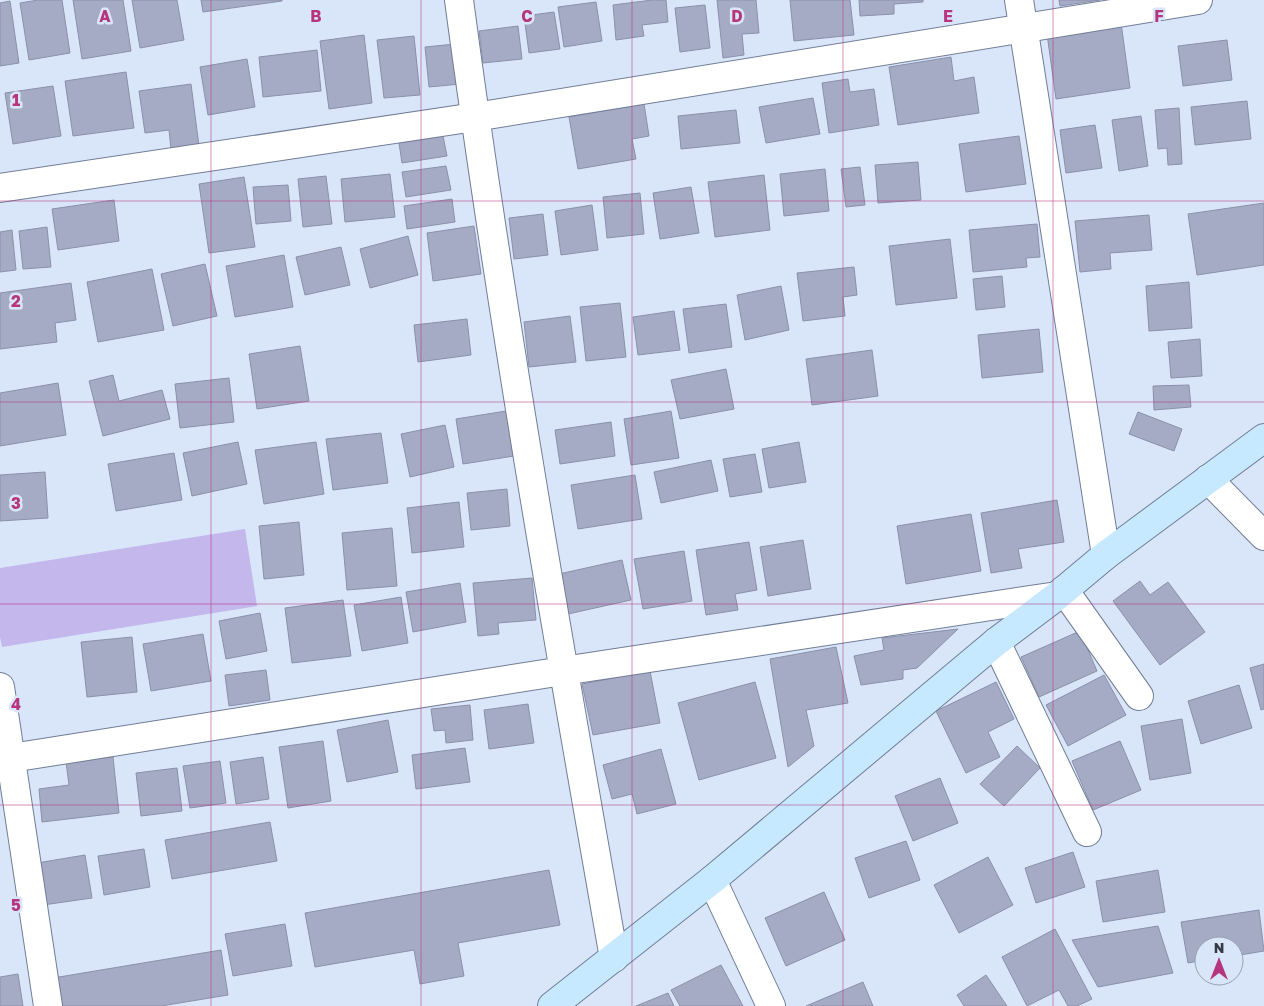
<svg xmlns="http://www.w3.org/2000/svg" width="1264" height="1006" viewBox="0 0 1264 1006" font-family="'Golos Text',sans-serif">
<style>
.green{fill:#c3b7eb}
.building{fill:#a6abc5;stroke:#8b90aa}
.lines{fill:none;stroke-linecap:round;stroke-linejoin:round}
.street-casing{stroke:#707e95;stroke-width:30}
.secondary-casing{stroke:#707e95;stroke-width:30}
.street{stroke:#fff;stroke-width:28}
.secondary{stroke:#c7e9ff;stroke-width:28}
.grid{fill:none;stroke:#b6357f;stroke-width:1;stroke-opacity:0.55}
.grid-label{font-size:16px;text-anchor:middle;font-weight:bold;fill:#b6357f;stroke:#d9e6fa;stroke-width:5;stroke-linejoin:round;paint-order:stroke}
</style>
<rect width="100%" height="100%" fill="#d9e6fa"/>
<polygon class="green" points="245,529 257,606 2,647 0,637 0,568"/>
<g class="building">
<polygon points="38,0 62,0 70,53 29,60 20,3"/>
<polygon points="73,0 123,0 131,51 82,59"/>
<polygon points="132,0 177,0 184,40 140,48"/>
<polygon points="201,0 282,0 282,1 203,12"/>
<polygon points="652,0 666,0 668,22 642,25 644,36 616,40 613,5"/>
<polygon points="717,0 756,0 759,33 742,34 744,55 723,58"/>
<polygon points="790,0 850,0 854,35 794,41"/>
<polygon points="859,0 923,0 923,2 894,4 894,14 860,16"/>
<polygon points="1059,0 1100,0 1060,6"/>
<polygon points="10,1 19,63 0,66 0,3"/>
<polygon points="596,2 602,41 564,47 558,7"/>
<polygon points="705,5 710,48 680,52 675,8"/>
<polygon points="554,12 560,49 529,53 524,16"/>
<polygon points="1121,23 1130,88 1056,99 1047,34"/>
<polygon points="518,26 522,59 483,63 479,31"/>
<polygon points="364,35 372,103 329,109 320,41"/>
<polygon points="414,36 420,95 384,98 377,40"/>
<polygon points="1227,40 1232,80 1183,86 1178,46"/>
<polygon points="455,44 460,84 429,87 425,47"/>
<polygon points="317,50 321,91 263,97 259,57"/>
<polygon points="951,57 954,81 974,77 979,113 898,125 889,67"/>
<polygon points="247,59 255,107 208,115 200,67"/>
<polygon points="126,72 134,128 73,136 65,81"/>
<polygon points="848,79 850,92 874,89 879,125 829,133 822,83"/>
<polygon points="191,84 199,146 171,149 169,130 145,133 139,91"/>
<polygon points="53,86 61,136 13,144 5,93"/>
<polygon points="813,98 820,134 766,143 759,107"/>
<polygon points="1247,101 1251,139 1195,145 1191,107"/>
<polygon points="644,104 649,136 632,139 636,159 578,169 569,117"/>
<polygon points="1179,108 1182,164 1168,165 1167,148 1158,149 1155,110"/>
<polygon points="736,110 740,143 681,149 678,116"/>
<polygon points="1141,116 1148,166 1119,171 1112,120"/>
<polygon points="1095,125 1102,168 1066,173 1060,130"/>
<polygon points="443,136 447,156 402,163 399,143"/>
<polygon points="1019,136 1026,184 966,192 959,144"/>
<polygon points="918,162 921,200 878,203 875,165"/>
<polygon points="446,166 451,190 406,197 402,172"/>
<polygon points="860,167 865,205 846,207 841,169"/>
<polygon points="825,169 829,211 784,216 780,174"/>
<polygon points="390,174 395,217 345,222 341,179"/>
<polygon points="764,175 770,230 715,237 708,182"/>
<polygon points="326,176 332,224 303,227 298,179"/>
<polygon points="244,177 255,247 209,253 199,184"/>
<polygon points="288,185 291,221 256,224 253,187"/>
<polygon points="691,187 699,233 660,239 653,193"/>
<polygon points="640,193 644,234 607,238 603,197"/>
<polygon points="452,199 455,222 407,229 404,206"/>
<polygon points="114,200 119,241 58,250 52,209"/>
<polygon points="1264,203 1264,265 1197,275 1188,214"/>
<polygon points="592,205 598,250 561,255 555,211"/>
<polygon points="543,214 548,255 514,259 509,218"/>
<polygon points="1149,215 1152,250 1110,253 1111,269 1080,272 1075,221"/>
<polygon points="1037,224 1040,257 1026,258 1027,267 973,272 969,230"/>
<polygon points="474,226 481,274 433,281 427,233"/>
<polygon points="47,227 51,267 23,269 19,231"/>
<polygon points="12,230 16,270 0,272 0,232"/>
<polygon points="408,236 418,275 370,288 360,249"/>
<polygon points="950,239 957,298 896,305 889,246"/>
<polygon points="341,247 350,285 305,295 296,257"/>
<polygon points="284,255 293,307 235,317 226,266"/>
<polygon points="205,264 217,316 173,326 161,274"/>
<polygon points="854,267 857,295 843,297 845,316 803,321 797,273"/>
<polygon points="152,269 164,330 98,342 87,282"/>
<polygon points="1002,276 1005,307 976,310 973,279"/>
<polygon points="1189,282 1192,328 1149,331 1146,286"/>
<polygon points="71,283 76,320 55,323 57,342 0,349 0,293"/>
<polygon points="781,286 789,330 745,340 737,295"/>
<polygon points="620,303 626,357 586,361 580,307"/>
<polygon points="726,304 732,347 689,353 683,309"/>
<polygon points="674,311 680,350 638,355 633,317"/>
<polygon points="570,316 576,362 529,367 524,322"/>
<polygon points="467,319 471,355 418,362 414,325"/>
<polygon points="1039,329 1043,372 982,378 978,335"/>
<polygon points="1200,339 1202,376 1171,378 1168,342"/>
<polygon points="300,346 309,401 257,409 249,354"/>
<polygon points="872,350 878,396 812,405 806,359"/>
<polygon points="726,369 734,409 680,419 671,380"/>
<polygon points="113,375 119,401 162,390 170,419 103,436 89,381"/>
<polygon points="229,378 234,422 180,428 175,384"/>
<polygon points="58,383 66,435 0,446 0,393"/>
<polygon points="1189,385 1191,407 1154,410 1153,386"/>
<polygon points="506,411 514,456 463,464 456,419"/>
<polygon points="671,411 679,458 631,465 624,419"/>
<polygon points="1138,412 1182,429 1174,451 1129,434"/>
<polygon points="611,422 615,456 560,464 555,430"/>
<polygon points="445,425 454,467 410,477 401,434"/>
<polygon points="381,433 388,483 333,490 326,439"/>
<polygon points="238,442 247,484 192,496 183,453"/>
<polygon points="316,442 324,494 264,504 255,450"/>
<polygon points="799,442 806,482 769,488 762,449"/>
<polygon points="174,453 182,500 116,511 108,464"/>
<polygon points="755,454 762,492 730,497 723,459"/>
<polygon points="711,460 718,491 661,503 654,472"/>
<polygon points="45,472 48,518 0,521 0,475"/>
<polygon points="635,475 642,519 578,529 571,485"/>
<polygon points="507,489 510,526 471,530 467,493"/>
<polygon points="1057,500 1064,542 1018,549 1022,568 991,573 981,513"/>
<polygon points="459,502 464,547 412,553 407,508"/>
<polygon points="971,514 981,571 906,584 897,526"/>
<polygon points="299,522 304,575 264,579 259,526"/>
<polygon points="392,528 397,586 347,590 342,533"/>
<polygon points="803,540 811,589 768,596 760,547"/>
<polygon points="749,542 757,590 735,594 738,610 706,615 696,550"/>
<polygon points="684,551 692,601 643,609 634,559"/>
<polygon points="622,560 631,600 568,614 559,574"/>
<polygon points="532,578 536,620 498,623 499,634 478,636 473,583"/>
<polygon points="1140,581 1150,595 1168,582 1205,632 1160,665 1113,601"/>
<polygon points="460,583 466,622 413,632 406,592"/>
<polygon points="401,597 408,643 362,651 354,605"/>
<polygon points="343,600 351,656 292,663 285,608"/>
<polygon points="260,613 267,651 226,659 219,621"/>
<polygon points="958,629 917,668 903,670 903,679 861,685 854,656 884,650 882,638"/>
<polygon points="1080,631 1097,671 1039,697 1021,657"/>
<polygon points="203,634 211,681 151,691 143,644"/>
<polygon points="132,637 137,692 87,697 81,642"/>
<polygon points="836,647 848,703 806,710 814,746 788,767 770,659"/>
<polygon points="1264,664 1264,709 1261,710 1250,668"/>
<polygon points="266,670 270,700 229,706 225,675"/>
<polygon points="650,671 660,723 593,735 582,684"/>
<polygon points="1104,675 1126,715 1068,746 1046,705"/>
<polygon points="755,682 776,758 699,780 678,703"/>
<polygon points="996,682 1014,719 988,732 1000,757 966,773 936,711"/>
<polygon points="1239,685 1252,728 1201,744 1188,701"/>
<polygon points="528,704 534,743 489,749 484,710"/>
<polygon points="470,705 473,740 446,743 445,730 434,731 431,709"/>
<polygon points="1182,719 1191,773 1150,780 1141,726"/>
<polygon points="388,720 398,772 347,782 337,730"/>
<polygon points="323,741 331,801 288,808 279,747"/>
<polygon points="1120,741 1141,790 1093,810 1072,761"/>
<polygon points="1017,746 1040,768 1004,806 980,784"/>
<polygon points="465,748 470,782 416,789 412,755"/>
<polygon points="661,749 676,804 637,814 632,794 612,799 603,765"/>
<polygon points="113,757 119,813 42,822 39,789 69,785 66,762"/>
<polygon points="263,757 269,799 236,804 230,762"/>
<polygon points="220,761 226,803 190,808 183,766"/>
<polygon points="177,768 182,811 141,816 136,773"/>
<polygon points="940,778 958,823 913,841 895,796"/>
<polygon points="270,822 277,861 172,879 165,840"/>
<polygon points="906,841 920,880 869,898 855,858"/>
<polygon points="144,849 150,887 104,895 98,856"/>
<polygon points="1073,852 1085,887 1036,903 1025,868"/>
<polygon points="85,855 92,898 43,905 37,863"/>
<polygon points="988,857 1013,905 959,933 934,885"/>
<polygon points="549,870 560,925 458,943 464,976 420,984 414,950 315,967 305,913"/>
<polygon points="1158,870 1165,912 1103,922 1096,881"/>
<polygon points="824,892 845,940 786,966 765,918"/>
<polygon points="1259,910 1264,951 1234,956 1234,946 1204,946 1204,960 1188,963 1181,922"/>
<polygon points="285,924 292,966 233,976 225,934"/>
<polygon points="1158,926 1173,973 1098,987 1072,940"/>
<polygon points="1055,929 1092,999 1077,1006 1068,1006 1059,990 1027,1006 1002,957"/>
<polygon points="221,950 228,995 161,1006 51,1006 47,979"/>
<polygon points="721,965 743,1006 680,1006 671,990"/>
<polygon points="18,974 23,1006 0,1006 0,977"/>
<polygon points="986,975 1007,1006 964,1006 957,995"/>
<polygon points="863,982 873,1006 806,1006"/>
<polygon points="668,993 674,1006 636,1006"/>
</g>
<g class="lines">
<defs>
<g id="street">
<path d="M459,0C502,321 558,640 614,958"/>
<polyline points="1019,0 1106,555"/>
<polyline points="0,188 475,117 1198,0"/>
<polyline points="1208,479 1264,536"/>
<polyline points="1064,590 1139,696"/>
<polyline points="996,642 1087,832"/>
<polyline points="0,687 48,1006"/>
<polyline points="0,758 11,758 563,671 1057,596"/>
<polyline points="712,880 771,1006"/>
</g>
<polyline id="secondary" points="552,1006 712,880 996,642 1057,596 1106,555 1264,438"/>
</defs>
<use href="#street" class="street-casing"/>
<use href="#secondary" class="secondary-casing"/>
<use href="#street" class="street"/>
<use href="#secondary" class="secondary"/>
</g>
<path class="grid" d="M211,0V1006M421,0V1006M632,0V1006M843,0V1006M1053,0V1006M0,201H1264M0,402H1264M0,604H1264M0,805H1264"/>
<g class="grid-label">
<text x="105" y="22">A</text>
<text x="316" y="22">B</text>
<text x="527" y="22">C</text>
<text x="737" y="22">D</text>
<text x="948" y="22">E</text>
<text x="1159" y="22">F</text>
<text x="16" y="106">1</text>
<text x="16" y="307">2</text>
<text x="16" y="509">3</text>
<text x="16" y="710">4</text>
<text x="16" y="911">5</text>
</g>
<g transform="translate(1219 961)"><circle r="24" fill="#d9e6fa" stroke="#97a2b2"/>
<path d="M0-4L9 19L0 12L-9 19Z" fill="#b6357f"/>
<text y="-8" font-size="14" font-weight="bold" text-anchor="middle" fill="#353b45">N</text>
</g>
</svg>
